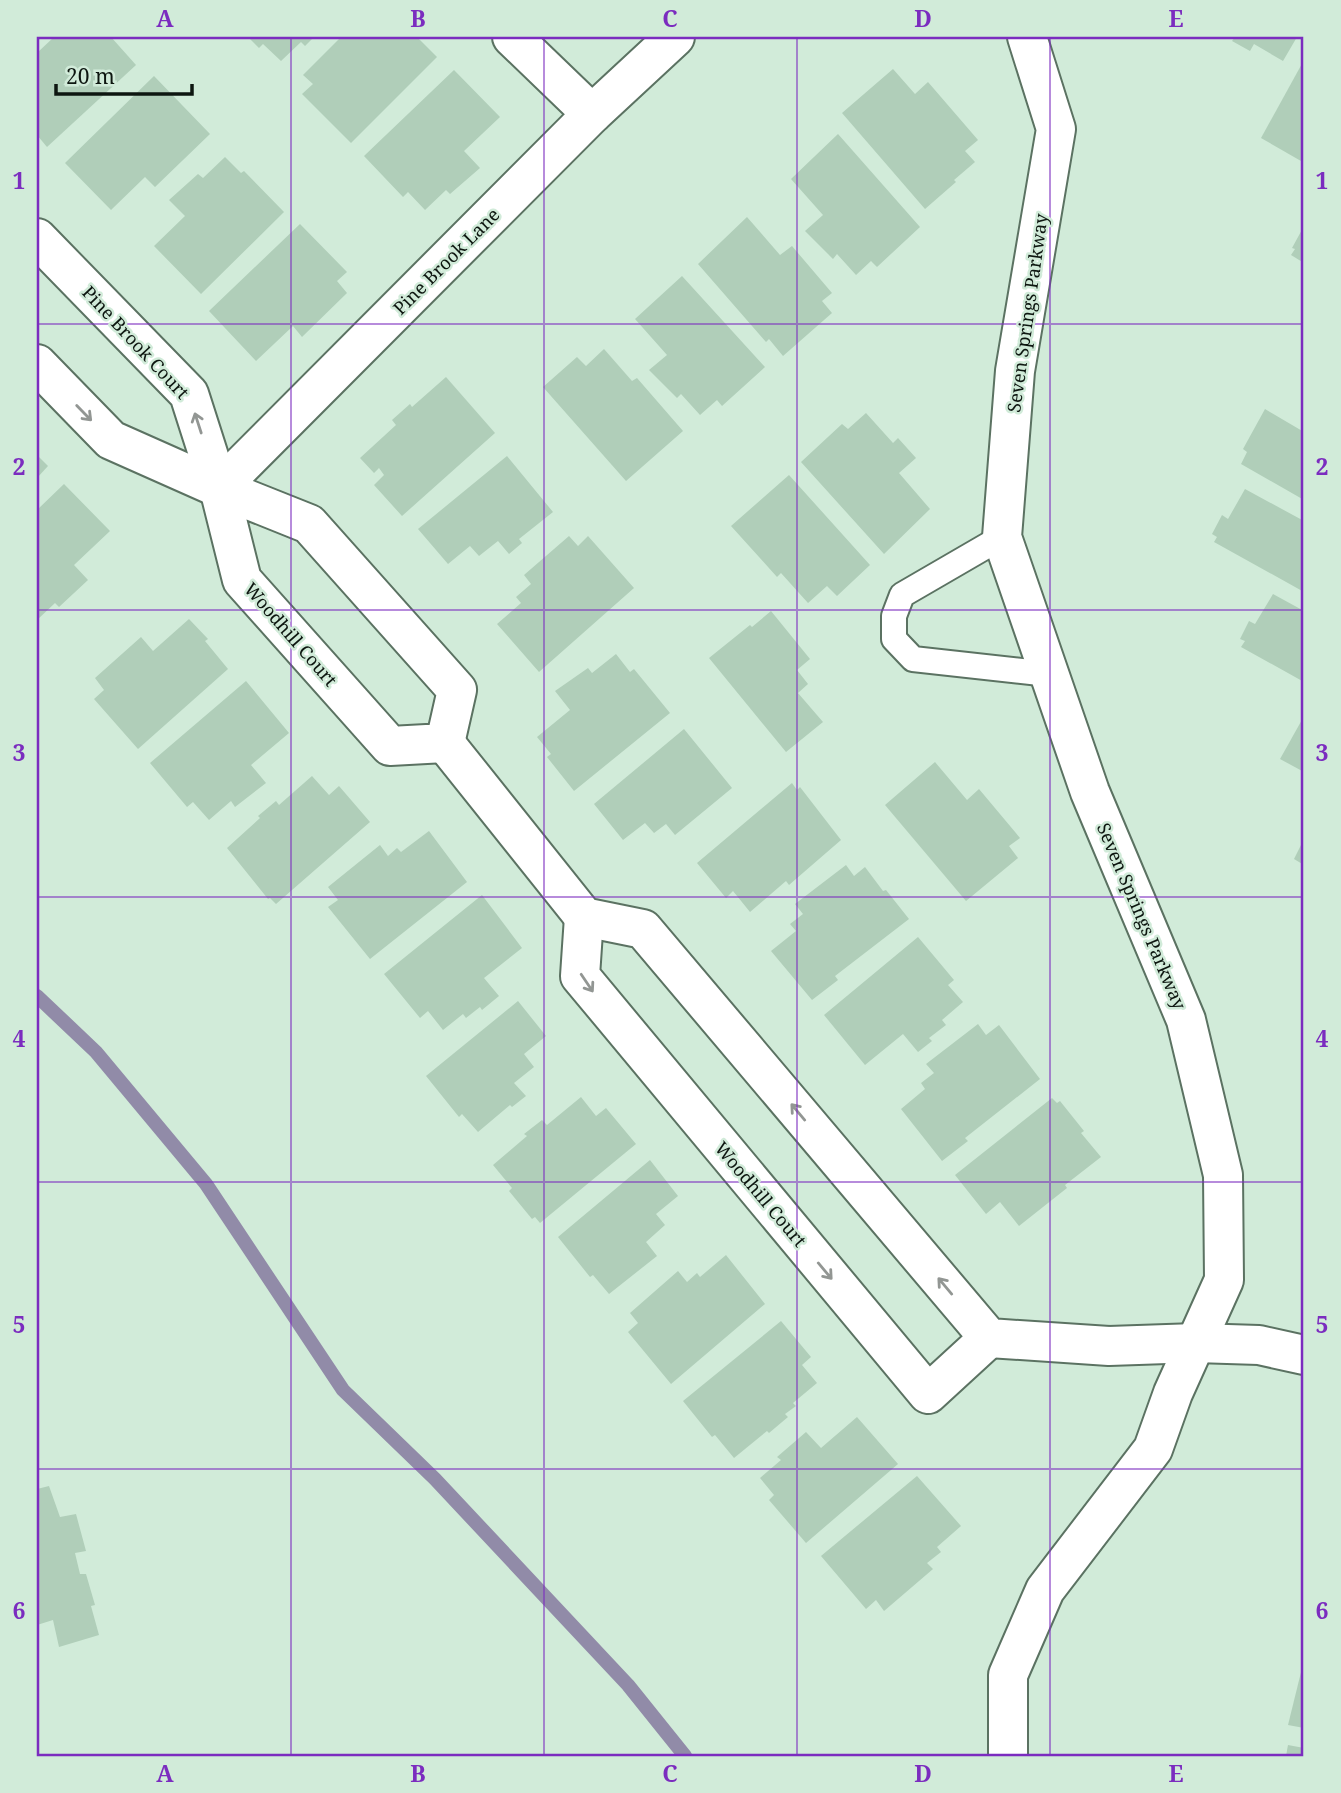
<svg xmlns="http://www.w3.org/2000/svg" width="1341" height="1793" viewBox="0 0 1341 1793" font-family="'Noto Serif',serif">
<style>
.lines{fill:none;stroke-linecap:round;stroke-linejoin:round}
.stream{stroke:#918ba8;stroke-width:14}
.building{fill:#b0ceb9}
.lane-casing{stroke:#5b7262;stroke-width:28}
.street-casing{stroke:#5b7262;stroke-width:42}
.lane{stroke:#fff;stroke-width:24}
.street{stroke:#fff;stroke-width:38}
.oneway{stroke:#929693}
.grid{fill:none;stroke:#7b2cbf;stroke-width:2;stroke-opacity:0.55}
.labels{text-anchor:middle;dominant-baseline:central;stroke-width:5;stroke-linejoin:round;paint-order:stroke}
.street-label{font-size:18px;fill:#0d1610;stroke:#d1ebd9}
.neatline{fill:none;stroke:#7b2cbf;stroke-width:2.5}
.grid-label{font-size:23px;text-anchor:middle;font-weight:bold;fill:#7b2cbf}
</style>
<rect width="100%" height="100%" fill="#d1ebd9"/>
<g class="lines">
<polyline class="stream" points="37,996 96,1052 206,1184 343,1390 435,1479 628,1685 685,1756"/>
</g>
<g class="building">
<polygon points="54,37 111,37 136,65 47,147 37,135 37,53"/>
<polygon points="248,37 314,37 305,46 301,42 281,61 263,44 259,48"/>
<polygon points="341,37 417,37 437,57 351,143 302,94 313,84 303,75"/>
<polygon points="1235,37 1297,37 1283,61 1254,44 1250,51 1232,41"/>
<polygon points="1304,60 1304,158 1301,161 1261,138"/>
<polygon points="893,69 915,94 928,82 978,140 965,151 975,162 954,180 956,182 925,209 842,113"/>
<polygon points="454,70 500,117 464,151 480,168 450,194 446,190 425,210 408,192 403,197 364,156"/>
<polygon points="154,76 210,134 155,187 145,177 111,210 65,163"/>
<polygon points="838,134 920,227 877,267 871,261 856,275 837,254 833,259 805,231 823,215 791,179"/>
<polygon points="225,157 241,173 244,171 284,212 201,294 154,246 185,216 169,200 198,174 203,178"/>
<polygon points="747,217 780,255 792,246 832,293 822,301 832,313 783,356 769,339 766,342 698,264"/>
<polygon points="300,224 347,272 337,281 347,293 302,337 293,326 256,361 209,311"/>
<polygon points="1304,226 1304,263 1291,255 1295,249 1292,248"/>
<polygon points="682,276 765,367 722,406 717,400 700,415 681,394 677,398 649,370 667,355 635,319"/>
<polygon points="604,349 632,381 637,378 683,431 626,481 543,387 577,357 586,366"/>
<polygon points="446,377 495,433 402,516 374,485 384,475 379,468 374,473 360,458 396,425 392,420 410,404 412,407"/>
<polygon points="1265,409 1304,432 1304,500 1241,464 1247,452 1243,449"/>
<polygon points="866,413 893,443 898,438 916,458 899,473 930,509 884,554 801,462 842,424 848,429"/>
<polygon points="37,455 48,466 37,478"/>
<polygon points="507,456 553,512 519,539 522,543 509,554 498,541 479,556 470,546 448,564 418,529"/>
<polygon points="789,475 870,565 837,596 827,586 808,603 781,573 777,577 731,526"/>
<polygon points="64,484 110,531 74,565 88,580 59,607 55,603 37,620 37,510"/>
<polygon points="1245,489 1304,521 1304,592 1214,542 1217,537 1212,534 1222,515 1228,519"/>
<polygon points="569,536 578,546 588,536 634,588 539,672 497,624 521,603 516,597 531,584 524,575"/>
<polygon points="1273,594 1304,611 1304,682 1241,647 1245,641 1240,639 1249,621 1255,624"/>
<polygon points="771,611 810,659 797,670 808,684 798,693 823,722 786,752 709,658 750,625 752,627"/>
<polygon points="189,619 208,639 205,641 228,669 138,749 94,699 104,690 95,678 141,637 153,651"/>
<polygon points="616,654 630,672 634,669 670,713 574,791 547,757 551,754 537,737 570,710 555,691 588,668 592,673"/>
<polygon points="246,681 289,733 251,765 266,783 235,807 231,801 209,820 193,802 187,807 150,763"/>
<polygon points="1303,718 1304,719 1304,772 1280,759"/>
<polygon points="684,729 732,788 675,835 666,824 654,833 645,823 623,840 594,804"/>
<polygon points="935,762 967,800 979,789 1020,838 1009,846 1018,858 966,901 885,805"/>
<polygon points="312,776 329,795 339,786 370,822 276,904 270,898 268,899 227,848 260,818 258,816 276,801 279,805"/>
<polygon points="792,783 797,790 800,787 841,840 789,885 786,881 750,912 733,891 726,898 697,863"/>
<polygon points="429,831 467,882 370,959 328,907 338,900 328,887 380,845 388,856 397,848 401,852"/>
<polygon points="1304,839 1304,865 1294,859"/>
<polygon points="846,865 854,876 865,867 883,891 886,890 909,919 835,976 838,980 812,1000 771,951 796,931 790,924 803,914 795,904"/>
<polygon points="482,895 522,948 484,978 499,996 482,1010 480,1007 466,1018 463,1014 443,1030 428,1011 420,1018 384,974"/>
<polygon points="918,937 954,980 948,985 963,1002 942,1020 946,1025 929,1038 932,1041 918,1052 903,1034 865,1065 824,1015"/>
<polygon points="518,1001 546,1036 524,1054 534,1067 514,1083 526,1096 512,1107 510,1105 478,1132 462,1114 459,1117 426,1076"/>
<polygon points="978,1024 986,1035 999,1025 1040,1079 965,1138 968,1141 942,1161 901,1109 925,1089 921,1083 934,1073 926,1064"/>
<polygon points="581,1097 596,1116 606,1108 636,1144 540,1223 535,1217 532,1219 509,1191 512,1188 493,1165 527,1136 524,1134 542,1120 547,1125"/>
<polygon points="1052,1098 1057,1103 1060,1101 1084,1131 1081,1133 1101,1157 1065,1185 1067,1188 1019,1226 1000,1202 986,1214 955,1175"/>
<polygon points="650,1160 678,1196 656,1214 665,1225 646,1242 657,1256 609,1294 593,1275 590,1277 558,1237"/>
<polygon points="726,1255 765,1304 671,1384 628,1332 638,1323 630,1313 678,1271 687,1282 697,1273 700,1277"/>
<polygon points="781,1321 811,1357 802,1365 817,1383 793,1403 796,1406 785,1414 788,1417 769,1433 767,1431 734,1458 715,1435 712,1437 683,1401"/>
<polygon points="857,1417 898,1464 806,1543 769,1500 774,1495 760,1478 781,1460 777,1457 806,1432 821,1448"/>
<polygon points="917,1476 961,1526 937,1547 941,1552 927,1563 933,1569 884,1611 876,1600 866,1609 821,1556"/>
<polygon points="49,1486 60,1517 76,1514 86,1551 75,1553 80,1574 86,1574 95,1605 91,1606 99,1635 59,1647 53,1620 37,1625 37,1489"/>
<polygon points="1303,1664 1304,1664 1304,1728 1288,1725"/>
<polygon points="1288,1745 1304,1748 1304,1756 1286,1756"/>
</g>
<g class="lines">
<defs>
<polyline id="lane" points="1002,537 902,595 894,616 894,639 913,659 1049,674"/>
<g id="street">
<polyline points="512,37 592,114"/>
<polyline points="37,238 189,394 219,488"/>
<polyline points="37,364 111,440 219,488"/>
<polygon points="219,488 309,524 457,690 445,743 390,746 242,580"/>
<polyline points="219,488 592,114 675,37"/>
<polyline points="445,743 584,917 643,929 989,1338 1109,1346 1196,1343 1259,1345 1304,1355"/>
<polyline points="584,917 580,976 928,1394 989,1338"/>
<polyline points="1008,1756 1008,1675 1045,1590 1153,1449 1173,1393 1224,1280 1223,1175 1186,1020 1090,792 1002,537 1015,371 1056,129 1027,37"/>
</g>
</defs>
<use href="#lane" class="lane-casing"/>
<use href="#street" class="street-casing"/>
<use href="#lane" class="lane"/>
<use href="#street" class="street"/>
</g>
<defs><path id="oneway-shaft" d="M-6 0H5M1.5-3L5.5 0L1.5 3" fill="none" stroke-width="1.6" stroke-linecap="round" stroke-linejoin="round" transform="scale(1.75)"/></defs>
<g class="oneway">
<use href="#oneway-shaft" transform="translate(84 413) rotate(46)"/>
<use href="#oneway-shaft" transform="translate(198 423) rotate(-108)"/>
<use href="#oneway-shaft" transform="translate(587 983) rotate(56)"/>
<use href="#oneway-shaft" transform="translate(798 1112) rotate(-130)"/>
<use href="#oneway-shaft" transform="translate(825 1271) rotate(50)"/>
<use href="#oneway-shaft" transform="translate(945 1286) rotate(-130)"/>
</g>
<path class="grid" d="M291,37V1756M544,37V1756M797,37V1756M1050,37V1756M37,324H1304M37,610H1304M37,897H1304M37,1182H1304M37,1469H1304"/>
<g class="labels">
<g class="street-label">
<text transform="translate(446 261) rotate(-45)">Pine Brook Lane</text>
<text transform="translate(1027 313) rotate(-82)">Seven Springs Parkway</text>
<text transform="translate(136 342) rotate(47)">Pine Brook Court</text>
<text transform="translate(291 634) rotate(49)">Woodhill Court</text>
<text transform="translate(1142 916) rotate(67)">Seven Springs Parkway</text>
<text transform="translate(761 1194) rotate(50)">Woodhill Court</text>
</g>
</g>
<rect width="1341" height="1793" fill="none" stroke="#d1ebd9" stroke-width="77"/>
<path d="M56 84v10h136v-10" fill="none" stroke="#0d1610" stroke-width="3.5"/>
<text x="66" y="84" font-size="21" fill="#0d1610" stroke="#d1ebd9" stroke-width="5" paint-order="stroke">20 m</text>
<rect x="38" y="38" width="1264" height="1717" class="neatline"/>
<g class="grid-label">
<text x="165" y="27">A</text>
<text x="418" y="27">B</text>
<text x="670" y="27">C</text>
<text x="923" y="27">D</text>
<text x="1176" y="27">E</text>
<text x="19" y="189">1</text>
<text x="1322" y="189">1</text>
<text x="19" y="475">2</text>
<text x="1322" y="475">2</text>
<text x="19" y="761">3</text>
<text x="1322" y="761">3</text>
<text x="19" y="1047">4</text>
<text x="1322" y="1047">4</text>
<text x="19" y="1333">5</text>
<text x="1322" y="1333">5</text>
<text x="19" y="1619">6</text>
<text x="1322" y="1619">6</text>
<text x="165" y="1782">A</text>
<text x="418" y="1782">B</text>
<text x="670" y="1782">C</text>
<text x="923" y="1782">D</text>
<text x="1176" y="1782">E</text>
</g>
</svg>
